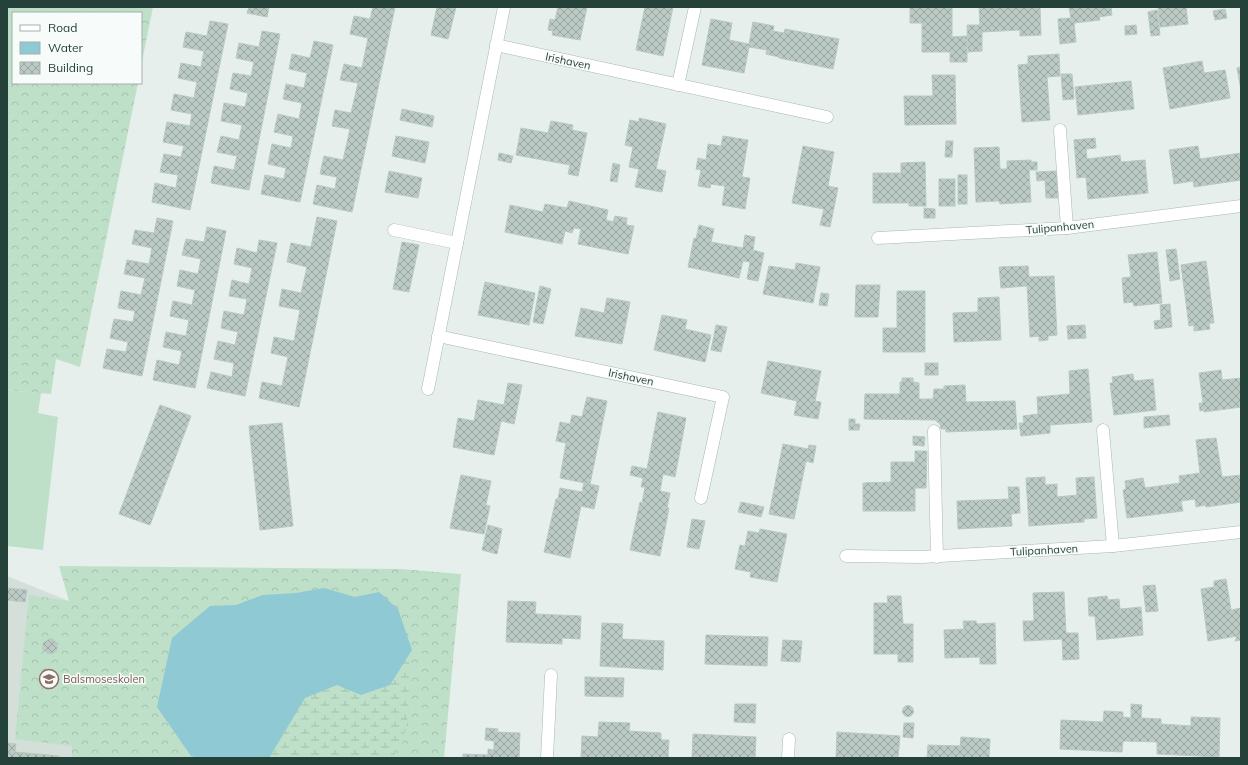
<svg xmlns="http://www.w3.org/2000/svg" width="1248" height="765" viewBox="0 0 1248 765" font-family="Mulish,sans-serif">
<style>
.built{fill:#d4dfda}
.forest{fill:url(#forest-crowns)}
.wetland{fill:url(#wetland-marsh)}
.pitch{fill:#bfe0c8}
.water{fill:#8ec9d4}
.building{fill:url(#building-cross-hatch);stroke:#b8c9c2}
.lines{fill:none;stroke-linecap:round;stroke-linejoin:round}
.minor-casing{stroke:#a8b8b2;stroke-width:13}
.minor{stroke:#fff;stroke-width:12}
.labels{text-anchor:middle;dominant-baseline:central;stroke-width:3;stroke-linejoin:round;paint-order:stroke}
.street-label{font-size:11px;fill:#24423a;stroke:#f7fbf9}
.education-label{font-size:11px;fill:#785e54;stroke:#f7fbf9;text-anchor:start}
</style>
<defs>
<pattern id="forest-crowns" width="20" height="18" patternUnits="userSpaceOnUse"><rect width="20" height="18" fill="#bfe0c8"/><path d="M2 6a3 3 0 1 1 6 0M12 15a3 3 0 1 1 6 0" fill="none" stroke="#a4c1ad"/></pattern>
<pattern id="wetland-marsh" width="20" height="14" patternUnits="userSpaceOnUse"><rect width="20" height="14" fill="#bfe0c8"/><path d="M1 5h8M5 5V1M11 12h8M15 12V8" fill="none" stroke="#a4c1ad"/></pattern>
<pattern id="building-cross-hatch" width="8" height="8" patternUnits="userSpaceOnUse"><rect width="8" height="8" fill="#bbcac4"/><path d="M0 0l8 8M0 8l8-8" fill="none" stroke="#98a6a0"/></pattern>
</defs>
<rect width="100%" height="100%" fill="#e6efeb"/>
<polygon class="built" points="7,576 69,601 115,758 7,758"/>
<g class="forest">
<polygon points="7,7 153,7 141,66 141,13 13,13 13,83 138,83 80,367 56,359 51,394 7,390"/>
<polygon points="59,566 401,569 461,574 444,758 72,758 72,746 15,739 29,595 69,601"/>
</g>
<polygon class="wetland" points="412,650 407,723 402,744 392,758 269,758 305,698 337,685 361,695 390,685"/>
<polygon class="pitch" points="7,390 41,393 38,413 58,417 43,550 7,546"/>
<polygon class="water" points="324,588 355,597 379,592 398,609 412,650 390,685 361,695 337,685 305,698 269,758 198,758 191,756 157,707 172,638 210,606 236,605 263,595 296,593"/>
<g class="building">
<polygon points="249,7 269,7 267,17 247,13"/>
<polygon points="373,7 395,7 352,212 313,204 317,185 335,189 337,177 320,174 324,156 343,160 350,129 332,126 335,110 351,113 358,83 340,80 344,64 362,68 368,38 350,34 354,16 370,19"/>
<polygon points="437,7 456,7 448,39 431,35"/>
<polygon points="558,7 587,7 580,40 552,35 553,31 548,30 550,19 555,20"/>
<polygon points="645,7 673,7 663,56 636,50"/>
<polygon points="910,7 952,7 952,37 967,36 967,62 950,62 950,52 922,52 922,23 910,23"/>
<polygon points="979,7 1040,7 1041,35 1020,36 1020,30 982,32 982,51 968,52 967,25 980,25"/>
<polygon points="1069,7 1111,7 1112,15 1099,17 1100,20 1074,23 1076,42 1060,44 1058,19 1071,18"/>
<polygon points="1158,7 1186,7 1188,24 1160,27"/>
<polygon points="1225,9 1227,18 1215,20 1213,11"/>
<polygon points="1157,10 1160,35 1151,36 1148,12"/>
<polygon points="711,19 732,23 729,40 749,44 753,22 774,26 773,31 784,33 785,29 839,39 833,69 779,58 779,57 766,54 767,50 749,47 744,73 702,65"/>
<polygon points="210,21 228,24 190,210 152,202 155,183 176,188 178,175 160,172 164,154 181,157 184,146 163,142 167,122 190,126 192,114 171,110 174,94 194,98 197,82 178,78 181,63 201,67 204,51 183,47 186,32 207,36"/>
<polygon points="1136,25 1137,34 1125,35 1125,26"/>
<polygon points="262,31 280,34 249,190 211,183 214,166 234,170 237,156 217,152 221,136 239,140 242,125 221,121 224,103 245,107 248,93 230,89 233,73 251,76 254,62 236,58 239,43 259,47"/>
<polygon points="314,41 333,45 300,202 261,194 265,175 284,179 286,168 268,164 272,144 291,148 293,136 274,132 278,114 299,119 302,103 283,99 286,84 304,88 307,73 289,69 292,54 310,58"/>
<polygon points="1059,54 1060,76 1047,77 1050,120 1022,122 1018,65 1028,64 1028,56"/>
<polygon points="1202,61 1204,73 1225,70 1230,98 1170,109 1163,68"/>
<polygon points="1241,67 1241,90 1237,68"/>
<polygon points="1061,74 1072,74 1074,99 1063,100"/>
<polygon points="932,75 955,75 956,124 905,125 904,96 933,96"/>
<polygon points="1131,81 1134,109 1078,115 1075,87"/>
<polygon points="402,109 434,116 432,127 400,120"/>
<polygon points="639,118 666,124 656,169 666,171 662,192 635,187 639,169 629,167 633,147 625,145 630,120 639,122"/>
<polygon points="551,121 573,125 572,130 587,133 578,176 568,174 570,165 516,155 521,128 548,133"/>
<polygon points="396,136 429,142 425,163 392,156"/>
<polygon points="723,136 748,140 742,177 750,178 745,209 722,205 725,186 711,184 710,188 698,186 701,170 696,169 698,158 706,160 708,144 721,146"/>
<polygon points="1095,138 1096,148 1086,149 1087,159 1120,155 1121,162 1145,160 1148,193 1088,199 1086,177 1077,178 1074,140"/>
<polygon points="946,141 953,141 952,157 945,157"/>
<polygon points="803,146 834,152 828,186 838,188 830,227 820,225 824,209 792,203"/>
<polygon points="1198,146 1200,159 1241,153 1241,180 1194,187 1193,181 1174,184 1169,150"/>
<polygon points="999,147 1000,169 1007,169 1007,161 1031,160 1031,162 1037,162 1037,170 1029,170 1031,202 1000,204 999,201 976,202 974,148"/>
<polygon points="499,153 513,156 511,163 498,160"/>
<polygon points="925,162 926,206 909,206 909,203 873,203 873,173 901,173 901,163"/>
<polygon points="613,163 620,165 617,182 610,181"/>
<polygon points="389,171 422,178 418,198 385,192"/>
<polygon points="1056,171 1058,198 1046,198 1045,180 1037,181 1036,172"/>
<rect x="958" y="175" width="9" height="29"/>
<rect x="939" y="179" width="16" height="27"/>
<polygon points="569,201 608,210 606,220 613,222 615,216 627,218 626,225 634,226 628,254 578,244 581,229 574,228 572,233 565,231 562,244 505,232 510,205 543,212 545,204 567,208"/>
<polygon points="924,208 935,209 935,218 924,218"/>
<polygon points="317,217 337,221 299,407 259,398 262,382 282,386 288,357 271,353 274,337 294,341 300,310 279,306 282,289 301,293 307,267 287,262 291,243 311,247"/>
<polygon points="157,218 173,221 142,376 103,368 107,349 126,352 128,342 110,338 114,319 133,322 135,311 118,308 121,291 141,295 145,278 124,274 127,260 149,264 152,248 132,244 135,230 154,233"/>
<polygon points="699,225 714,229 711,242 743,248 745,235 755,237 753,250 764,253 758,281 747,279 750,262 743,261 739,278 688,267 694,238 696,239"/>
<polygon points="207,227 226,231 195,388 153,380 157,360 179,365 182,351 163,347 166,332 186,336 189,320 170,316 173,301 192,305 195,290 177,286 180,270 198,274 201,259 182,255 186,239 204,242"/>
<polygon points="259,240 277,243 245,396 207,388 211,372 232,377 234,363 214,359 218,341 235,345 238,332 221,328 224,311 244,315 247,299 229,296 232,280 249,284 252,268 234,264 237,248 257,253"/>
<polygon points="402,242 419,245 409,292 393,289"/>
<polygon points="1176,249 1180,279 1170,281 1166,250"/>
<polygon points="1157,252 1162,303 1134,306 1133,302 1124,303 1122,278 1131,277 1128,255"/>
<polygon points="1206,261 1214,323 1209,323 1210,329 1194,331 1194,325 1189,326 1181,265"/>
<polygon points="796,263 820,267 813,303 763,294 769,266 795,270"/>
<polygon points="1028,266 1029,277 1054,276 1057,335 1048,336 1048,340 1039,341 1039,336 1030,337 1027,286 1001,288 999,267"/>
<polygon points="485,282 535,293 529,325 478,315"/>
<polygon points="856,285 880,285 878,317 855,317"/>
<polygon points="540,286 551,289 543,324 533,322"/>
<polygon points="897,291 925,291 925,352 883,352 883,328 897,328"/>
<polygon points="821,293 829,294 827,306 819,305"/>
<polygon points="999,297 1001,340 954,342 953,313 978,312 978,298"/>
<polygon points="607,298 630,302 622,344 575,336 581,308 604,313"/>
<polygon points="1170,304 1172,327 1155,329 1154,321 1161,320 1160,305"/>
<polygon points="662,315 687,320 685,329 711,335 705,362 654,350"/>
<polygon points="716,325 727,327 721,352 711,350"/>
<polygon points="1085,325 1086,338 1068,339 1067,326"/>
<polygon points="768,361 821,371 815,401 821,402 818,419 794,415 797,401 761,393"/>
<rect x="925" y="363" width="13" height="12"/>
<polygon points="1088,369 1092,422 1050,425 1050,433 1021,436 1019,423 1024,423 1023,416 1038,414 1037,397 1070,394 1069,371"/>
<polygon points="1221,370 1222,380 1241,378 1241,407 1204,412 1204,410 1200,411 1199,403 1203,403 1199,373"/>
<polygon points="1133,374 1134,381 1153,379 1156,410 1114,415 1110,383 1113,383 1112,377"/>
<polygon points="902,378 913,378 913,382 919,383 919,399 933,399 934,389 944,389 944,386 965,385 966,402 1015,401 1017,429 946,432 946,429 941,429 940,424 935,420 864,419 865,394 900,394 900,382 902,382"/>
<polygon points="508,383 522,385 514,424 501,421 494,455 453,447 458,418 474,421 478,400 504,405"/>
<polygon points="587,397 607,401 590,484 560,478 566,443 556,441 560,422 570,424 572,415 582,417"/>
<polygon points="160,405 191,416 150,525 119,514"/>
<polygon points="658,412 686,418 675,477 663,474 660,491 670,493 667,508 669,508 660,556 630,550 640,502 642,503 645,487 641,487 643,478 630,475 632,466 647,469"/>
<polygon points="1169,415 1170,425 1144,428 1144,417"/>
<polygon points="849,419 855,419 855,424 860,424 859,430 849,430"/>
<polygon points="282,423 293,526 260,530 249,426"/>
<polygon points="913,436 925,437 924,446 913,445"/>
<polygon points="1216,438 1222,477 1241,475 1241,502 1206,507 1205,505 1196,507 1195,499 1181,501 1183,511 1127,518 1123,490 1126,489 1125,481 1143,478 1145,488 1180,483 1179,476 1200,473 1196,440"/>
<polygon points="783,444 808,449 809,445 816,446 813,463 806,461 794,519 769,514"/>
<polygon points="915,451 927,451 926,488 915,488 915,511 863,511 863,483 891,482 891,462 915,462"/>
<polygon points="461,475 491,481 486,505 490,506 484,534 450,528"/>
<polygon points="1045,477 1045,485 1057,484 1057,497 1077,495 1076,478 1094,477 1097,518 1084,519 1084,522 1029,526 1026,478"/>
<polygon points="584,483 599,486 594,509 581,506 570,558 544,552 556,499 558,499 560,488 582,492"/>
<polygon points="1008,487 1019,487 1020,513 1011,514 1012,526 958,529 957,501 1009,499"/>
<polygon points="741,502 764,507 761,517 738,512"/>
<polygon points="692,519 705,521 699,549 687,547"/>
<polygon points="488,525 502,529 497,554 482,550"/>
<polygon points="760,529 787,534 777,582 750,577 751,572 735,569 740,545 745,546 748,531 759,533"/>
<polygon points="1226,579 1231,610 1241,608 1241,640 1235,641 1237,636 1208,641 1201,589 1214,587 1214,581"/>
<polygon points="1155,585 1158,611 1146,612 1143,586"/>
<polygon points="7,588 27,590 25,602 7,600"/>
<polygon points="1064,592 1066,633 1078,633 1079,659 1063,660 1062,639 1024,641 1023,621 1034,621 1033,593"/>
<polygon points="887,596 901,596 903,624 913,624 913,662 898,662 898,654 874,654 874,603 888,603"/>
<polygon points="1107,596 1108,600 1119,599 1120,609 1141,607 1143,635 1097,640 1095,616 1089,616 1088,598"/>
<polygon points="508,601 536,602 535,614 581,616 580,639 562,638 562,644 506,642"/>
<polygon points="963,621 976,621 977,624 995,623 996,664 980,664 980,657 945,658 944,630 964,629"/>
<polygon points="602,623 623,624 622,639 664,641 663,670 600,666"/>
<polygon points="706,635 768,637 767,666 705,664"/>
<polygon points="51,638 57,643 57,651 50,654 43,650 43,643"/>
<polygon points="783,640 802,641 800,662 781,661"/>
<polygon points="585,677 624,678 623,697 585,696"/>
<polygon points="735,704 756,704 755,723 734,722"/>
<polygon points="1131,704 1142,705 1141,718 1161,719 1161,724 1191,726 1191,717 1220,718 1219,757 1157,754 1157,742 1123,741 1122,752 1060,749 1061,720 1103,722 1104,711 1123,712 1123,717 1131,718"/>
<circle cx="908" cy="711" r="5.5"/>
<polygon points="599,722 630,723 629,731 661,733 661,740 669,740 668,758 581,758 582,736 598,737"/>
<polygon points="904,723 914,723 913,738 903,737"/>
<polygon points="486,728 498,729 497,732 520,733 519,758 463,758 463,754 488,755 488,749 494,750 494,741 485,740"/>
<polygon points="837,732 900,736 898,758 836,758"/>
<polygon points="693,734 756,737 755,758 692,758"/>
<polygon points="961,737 990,739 989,758 927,758 928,745 960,746"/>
<polygon points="7,743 16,744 15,752 59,756 59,758 7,758"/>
</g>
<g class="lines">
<defs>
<g id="minor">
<polyline points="496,45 827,117"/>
<polyline points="678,85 695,7"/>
<polyline points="1060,130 1067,228"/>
<polyline points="394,230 457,243"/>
<polyline points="878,238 1067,228 1241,206"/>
<polyline points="438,336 723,397 701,498"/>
<polyline points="428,389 504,7"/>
<polyline points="1103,430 1113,546"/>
<polyline points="934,431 937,557"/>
<polyline points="846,556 922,557 1113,546 1241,532"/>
<polyline points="547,758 551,675"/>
<polyline points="788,758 789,739"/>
</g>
</defs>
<use href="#minor" class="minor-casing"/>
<use href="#minor" class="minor"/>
</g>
<defs>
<symbol id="school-ring" viewBox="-11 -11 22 22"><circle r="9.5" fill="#f7fbf9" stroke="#8d6e63" stroke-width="1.5"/><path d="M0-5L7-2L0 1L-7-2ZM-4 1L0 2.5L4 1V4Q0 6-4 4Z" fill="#8d6e63"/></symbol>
</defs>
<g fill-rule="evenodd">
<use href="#school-ring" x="38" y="668" width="22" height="22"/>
</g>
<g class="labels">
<g class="street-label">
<text transform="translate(568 61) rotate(12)">Irishaven</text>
<text transform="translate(1060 227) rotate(-5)">Tulipanhaven</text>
<text transform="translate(631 377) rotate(12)">Irishaven</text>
<text transform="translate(1044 550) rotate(-3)">Tulipanhaven</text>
</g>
<g class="education-label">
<text x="63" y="679">Balsmoseskolen</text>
</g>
</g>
<rect width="1248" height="765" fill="none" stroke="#24423a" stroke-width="16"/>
<rect x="12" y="12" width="130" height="72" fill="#f7fbf9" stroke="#a3b1ad"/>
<rect x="20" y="25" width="20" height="6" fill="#ffffff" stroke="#a3b1ad"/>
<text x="48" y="32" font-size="12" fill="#24423a">Road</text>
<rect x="20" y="42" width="20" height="12" fill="#8ec9d4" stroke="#a3b1ad"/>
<text x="48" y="52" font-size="12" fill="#24423a">Water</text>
<rect x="20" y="62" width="20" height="12" fill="url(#building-cross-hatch)" stroke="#a3b1ad"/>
<text x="48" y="72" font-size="12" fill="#24423a">Building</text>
</svg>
